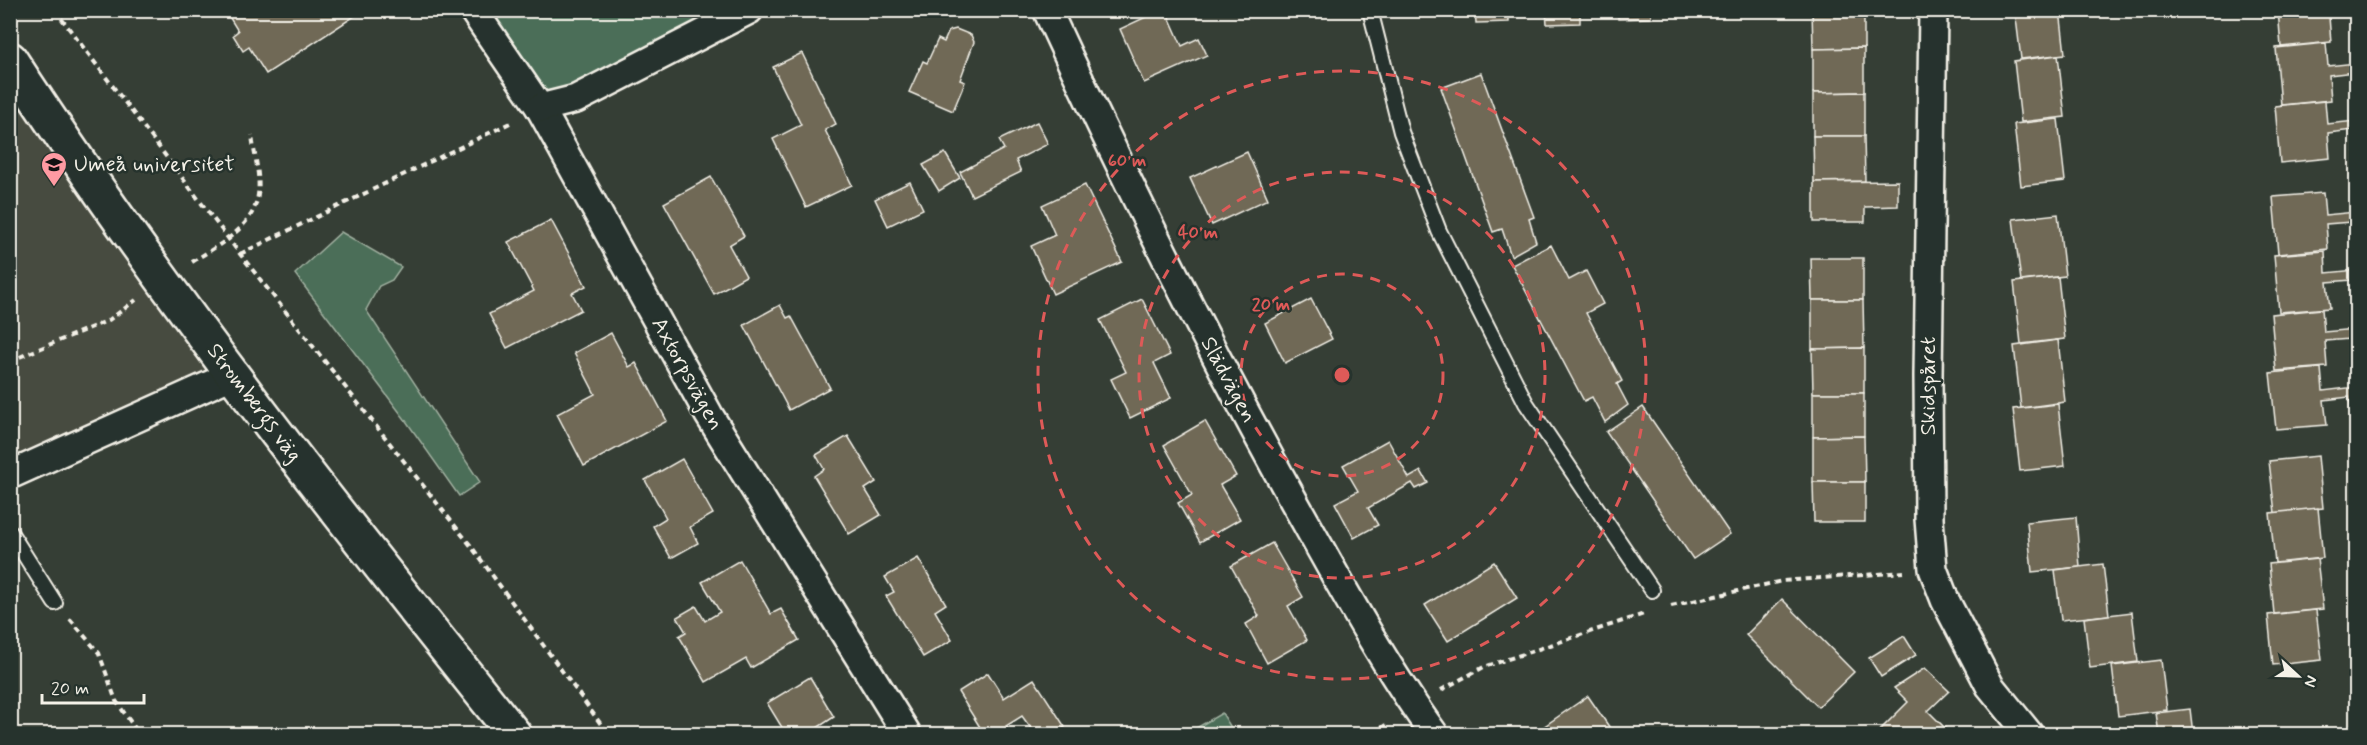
<svg xmlns="http://www.w3.org/2000/svg" width="2367" height="745" viewBox="0 0 2367 745" font-family="Mynerve,sans-serif">
<style>
.built{fill:#464b3f}
.green{fill:#4c6e58;stroke:#a0b0a0;stroke-width:1.5}
.building{fill:#6f6957;stroke:#f4f1e8;stroke-width:1.5}
.lines{fill:none;stroke-linecap:round;stroke-linejoin:round}
.lane-casing{stroke:#f4f1e8;stroke-width:18}
.street-casing{stroke:#f4f1e8;stroke-width:32}
.secondary-casing{stroke:#f4f1e8;stroke-width:38}
.path{stroke:#f4f1e8;stroke-width:4;stroke-dasharray:6 4.5;stroke-linecap:butt}
.lane{stroke:#26332d;stroke-width:14}
.street{stroke:#26332d;stroke-width:27}
.secondary{stroke:#26332d;stroke-width:33}
.ring{fill:none;stroke:#de5a58;stroke-width:3;stroke-dasharray:10 8}
.labels{text-anchor:middle;dominant-baseline:central;stroke-width:5;stroke-linejoin:round;paint-order:stroke}
.poi-label{font-size:22px;fill:#f4f1e8;stroke:#26332d;text-anchor:start}
.street-label{font-size:22px;fill:#f4f1e8;stroke:#26332d}
.centre{fill:#de5a58;stroke:#26332d;stroke-width:3}
.ring-label{font-size:18px;text-anchor:middle;font-weight:bold;fill:#de5a58;stroke:#26332d;stroke-width:5;stroke-linejoin:round;paint-order:stroke}
</style>
<rect width="100%" height="100%" fill="#353e35"/>
<filter id="ink" filterUnits="userSpaceOnUse"><feTurbulence type="fractalNoise" baseFrequency=".0167" numOctaves="2"/><feDisplacementMap in="SourceGraphic" scale="12" xChannelSelector="R" yChannelSelector="G"/><feConvolveMatrix kernelMatrix="1 2 1 2 8 2 1 2 1" color-interpolation-filters="sRGB"/></filter>
<g filter="url(#ink)">
<polygon class="built" points="10,59 232,375 10,475"/>
<g class="green">
<polygon points="473,11 749,11 540,108"/>
<polygon points="341,232 401,267 392,280 379,286 366,310 480,482 459,496 404,418 295,274"/>
<polygon points="1222,713 1235,734 1186,734"/>
</g>
<g class="building">
<polygon points="225,10 364,10 266,74 249,47 243,51 233,35 238,31"/>
<polygon points="1161,10 1166,10 1182,46 1199,38 1207,55 1144,83 1120,29"/>
<polygon points="1475,10 1509,10 1509,22 1476,23"/>
<polygon points="1546,10 1580,10 1580,23 1547,24"/>
<polygon points="1618,10 1651,10 1651,18 1618,19"/>
<polygon points="1688,10 1721,10 1721,15 1688,16"/>
<polygon points="1812,10 1864,10 1864,48 1813,49"/>
<polygon points="2015,10 2060,10 2065,54 2021,59"/>
<polygon points="2278,10 2356,10 2356,37 2354,14 2329,17 2331,42 2281,47"/>
<polygon points="956,29 971,35 974,42 960,80 965,82 953,111 909,92 923,61 927,63 938,39 944,42 949,31"/>
<polygon points="2326,43 2328,66 2356,63 2356,97 2354,72 2329,75 2331,100 2281,105 2276,48"/>
<polygon points="1864,48 1864,92 1813,93 1813,49"/>
<polygon points="802,53 836,124 825,130 852,185 806,207 773,139 801,125 773,67"/>
<polygon points="2058,55 2065,117 2021,122 2014,61"/>
<polygon points="1481,73 1534,217 1529,219 1536,242 1511,256 1502,229 1493,232 1441,88"/>
<polygon points="1864,92 1864,136 1813,136 1813,93"/>
<polygon points="2325,101 2327,124 2356,121 2356,155 2353,130 2328,133 2330,158 2280,163 2275,106"/>
<polygon points="2058,119 2065,181 2021,186 2014,124"/>
<polygon points="1037,122 1048,144 1016,160 1021,172 972,196 960,172 1004,149 999,140"/>
<polygon points="1813,136 1864,136 1865,181 1814,182"/>
<polygon points="1247,152 1268,199 1212,225 1190,178"/>
<polygon points="945,153 960,178 939,191 923,165"/>
<polygon points="711,177 744,236 729,245 746,276 714,294 664,203"/>
<polygon points="1898,181 1898,206 1865,207 1865,222 1814,222 1814,182"/>
<polygon points="910,182 923,209 888,226 875,199"/>
<polygon points="1085,185 1122,262 1053,294 1031,246 1055,235 1042,205"/>
<polygon points="2323,193 2325,215 2356,212 2356,246 2354,246 2351,222 2326,224 2328,249 2278,254 2273,197"/>
<polygon points="2058,214 2065,276 2021,281 2013,219"/>
<polygon points="551,220 586,286 572,293 581,310 507,348 489,314 534,291 508,242"/>
<polygon points="1551,245 1569,280 1586,271 1603,304 1586,313 1622,381 1617,384 1628,405 1605,422 1592,397 1584,401 1512,265"/>
<polygon points="2325,251 2326,273 2356,270 2356,304 2352,280 2327,282 2330,308 2279,312 2274,255"/>
<polygon points="1811,258 1863,258 1863,300 1812,300"/>
<polygon points="2058,277 2065,339 2021,344 2014,282"/>
<polygon points="1142,299 1170,355 1154,363 1171,398 1130,418 1111,379 1126,372 1100,320"/>
<polygon points="1311,299 1332,339 1285,363 1265,323"/>
<polygon points="1812,300 1863,300 1864,348 1812,349"/>
<polygon points="780,305 787,318 791,316 830,388 789,410 744,325"/>
<polygon points="2322,309 2324,332 2356,329 2356,362 2352,363 2350,339 2325,341 2327,367 2276,371 2271,314"/>
<polygon points="611,333 629,367 636,363 667,421 584,466 557,414 595,394 574,353"/>
<polygon points="2058,340 2065,402 2021,408 2014,346"/>
<polygon points="1864,348 1864,393 1813,393 1812,349"/>
<polygon points="2321,368 2323,391 2356,387 2356,421 2352,421 2349,397 2324,400 2327,425 2276,429 2270,373"/>
<polygon points="1813,393 1864,393 1864,436 1813,437"/>
<polygon points="2058,404 2065,466 2020,471 2013,409"/>
<polygon points="1643,407 1730,534 1693,559 1606,432"/>
<polygon points="1205,421 1236,476 1220,485 1240,519 1200,542 1178,503 1192,495 1164,445"/>
<polygon points="848,436 876,482 865,489 881,515 849,534 814,476 824,469 816,455"/>
<polygon points="1864,436 1865,482 1813,482 1813,437"/>
<polygon points="1388,440 1409,478 1421,471 1428,483 1416,489 1412,483 1368,508 1378,525 1354,538 1335,503 1358,491 1343,465"/>
<polygon points="2318,456 2323,508 2275,513 2269,461"/>
<polygon points="682,459 713,514 690,527 698,543 671,558 653,526 666,518 645,480"/>
<polygon points="1813,482 1865,482 1865,522 1814,522"/>
<polygon points="2318,508 2323,558 2275,563 2270,513"/>
<polygon points="2076,517 2080,567 2032,572 2027,522"/>
<polygon points="1272,543 1303,597 1288,606 1307,640 1267,663 1246,624 1259,616 1231,566"/>
<polygon points="918,558 946,604 935,611 952,640 923,657 886,596 894,592 885,577"/>
<polygon points="2317,559 2323,609 2274,614 2269,564"/>
<polygon points="740,560 771,614 781,609 799,640 751,668 746,659 706,682 679,636 686,632 677,617 696,606 705,621 720,612 702,582"/>
<polygon points="1494,562 1517,598 1448,641 1425,605"/>
<polygon points="2103,564 2109,615 2061,620 2055,570"/>
<polygon points="1782,599 1854,672 1818,707 1746,635"/>
<polygon points="2316,610 2322,660 2273,665 2268,615"/>
<polygon points="2132,612 2138,662 2090,668 2084,618"/>
<polygon points="1904,636 1916,655 1881,677 1869,658"/>
<polygon points="2161,660 2167,710 2118,716 2112,666"/>
<polygon points="1925,668 1949,691 1928,711 1948,731 1944,734 1876,734 1908,702 1894,688"/>
<polygon points="988,673 1004,698 1034,679 1065,727 1054,734 1035,734 1022,716 1006,726 1011,734 979,734 983,732 958,692"/>
<polygon points="810,677 834,717 817,728 821,734 786,734 767,703"/>
<polygon points="1588,696 1614,734 1533,734"/>
<polygon points="2190,709 2193,734 2159,734 2156,713"/>
</g>
<g class="lines">
<defs>
<g id="lane">
<polyline points="1370,10 1401,132 1439,231 1526,403 1652,590"/>
<polyline points="10,532 55,603"/>
</g>
<g id="street">
<polyline points="473,10 540,108 709,415 907,734"/>
<path d="M1047,10C1125,179 1206,344 1296,505C1339,582 1382,662 1434,734"/>
<polyline points="1933,10 1928,376 1929,519 1933,569 1945,600 1990,686 2029,734"/>
<polyline points="540,108 576,99 749,10"/>
<polyline points="10,475 232,375"/>
</g>
<path id="secondary" d="M10,59C164,295 338,515 514,734"/>
</defs>
<use href="#lane" class="lane-casing"/>
<use href="#street" class="street-casing"/>
<use href="#secondary" class="secondary-casing"/>
<g class="path">
<polyline points="55,10 240,254 471,546 608,734"/>
<polyline points="240,254 512,122"/>
<path d="M192,262C215,247 250,230 257,200C262,180 254,155 252,135"/>
<polyline points="10,361 109,320 136,300"/>
<polyline points="1671,606 1782,581 1904,572"/>
<polyline points="70,619 99,653 116,701 139,734"/>
<polyline points="1441,690 1484,667 1647,613"/>
<polyline points="1372,734 1389,723"/>
</g>
<use href="#lane" class="lane"/>
<use href="#street" class="street"/>
<use href="#secondary" class="secondary"/>
</g>
</g>
<g class="ring">
<circle cx="1342" cy="375" r="101"/>
<circle cx="1342" cy="375" r="203"/>
<circle cx="1342" cy="375" r="304"/>
</g>
<defs>
<symbol id="university-pin" viewBox="-11 -11 22 30"><path d="M0 17L-7.5 6A9.5 9.5 0 1 1 7.5 6Z" fill="#ff9aa2" stroke="#26332d"/><path d="M0-5L7-2L0 1L-7-2ZM-4 1L0 2.5L4 1V4Q0 6-4 4Z" fill="#111"/></symbol>
</defs>
<g fill-rule="evenodd">
<use href="#university-pin" x="39" y="150" width="30" height="40"/>
</g>
<g class="labels">
<g class="poi-label">
<text x="74" y="165">Umeå universitet</text>
</g>
<g class="street-label">
<text transform="translate(687 374) rotate(61)">Axtorpsvägen</text>
<text transform="translate(1228 380) rotate(62)">Slädvägen</text>
<text transform="translate(1929 386) rotate(-90)">Skidspåret</text>
<text transform="translate(254 403) rotate(53)">Strombergs väg</text>
</g>
</g>
<circle cx="1342" cy="375" r="9" class="centre"/>
<g class="ring-label">
<text x="1127" y="166">60 m</text>
<text x="1198" y="238">40 m</text>
<text x="1271" y="310">20 m</text>
</g>
<rect width="2367" height="745" fill="none" stroke="#26332d" stroke-width="36"/>
<rect x="18" y="18" width="2331" height="709" fill="none" stroke="#f4f1e8" stroke-width="2" filter="url(#ink)"/>
<g transform="translate(2298 676) rotate(112)" stroke="#26332d" stroke-width="4.5" paint-order="stroke">
<path d="M0-4.5L10 22L0 15L-10 22Z" fill="#f4f1e8"/>
<text y="-9" font-size="16" font-weight="bold" text-anchor="middle" fill="#f4f1e8">N</text>
</g>
<path d="M42 694v9h102v-9" fill="none" stroke="#f4f1e8" stroke-width="3"/>
<text x="51" y="694" font-size="18" fill="#f4f1e8" stroke="#26332d" stroke-width="4.5" paint-order="stroke">20 m</text>
</svg>
